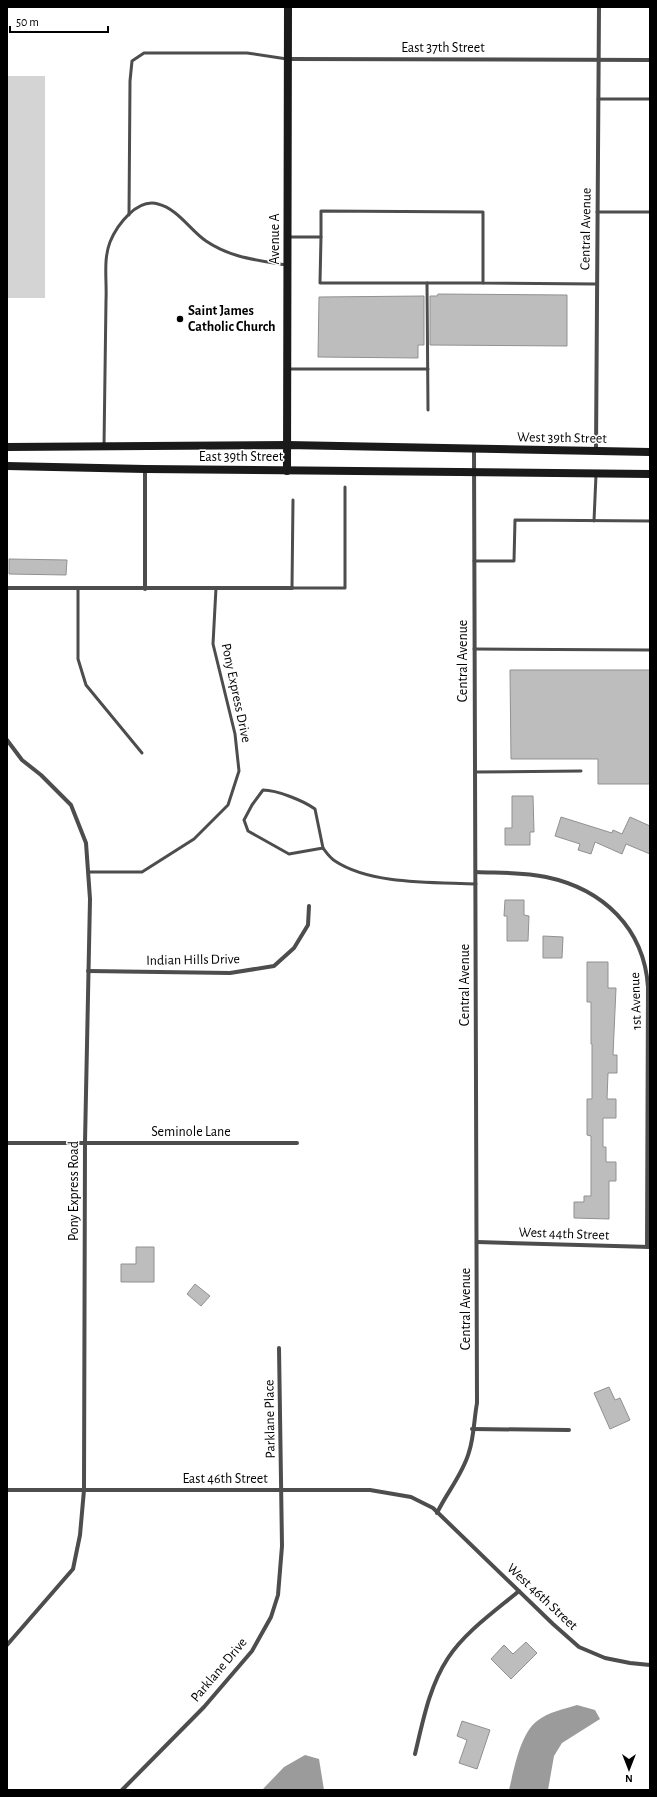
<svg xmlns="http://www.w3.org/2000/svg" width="657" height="1797" viewBox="0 0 657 1797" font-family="'Alegreya Sans',sans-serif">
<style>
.green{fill:#d4d4d4}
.water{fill:#9b9b9b}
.building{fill:#bdbdbd;stroke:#919191}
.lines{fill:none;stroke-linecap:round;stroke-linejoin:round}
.lane{stroke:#4d4d4d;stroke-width:3}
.street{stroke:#4d4d4d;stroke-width:4}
.secondary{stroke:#1a1a1a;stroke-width:8}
.poi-dot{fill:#000;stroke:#fff;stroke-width:1.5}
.labels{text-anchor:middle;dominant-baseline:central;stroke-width:3;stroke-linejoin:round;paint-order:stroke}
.street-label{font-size:14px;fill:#000;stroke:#fff}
.poi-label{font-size:14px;font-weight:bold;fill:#000;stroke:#fff;text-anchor:start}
</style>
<rect width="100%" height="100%" fill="#fff"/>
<rect class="green" x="7" y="76" width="38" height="222"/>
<g class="water">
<path d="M577,1705L595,1710L600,1719L562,1743L554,1756L548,1790H509C514,1770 520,1734 537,1721C548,1712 564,1709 577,1705Z"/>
<polygon points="305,1755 319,1759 324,1790 262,1790 284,1767"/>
</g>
<g class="building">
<polygon points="438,294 567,295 567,346 430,345 430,296 437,296"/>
<polygon points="424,296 424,345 418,345 418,358 318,357 319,297"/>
<polygon points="9,559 67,560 66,575 9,574"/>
<polygon points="510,670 650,670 650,784 598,784 598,759 511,759"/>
<polygon points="512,796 533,796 534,832 530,832 530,845 505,845 505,828 512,828"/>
<polygon points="561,817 612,833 613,830 622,834 630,817 650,826 650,854 626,844 622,854 595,842 591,854 578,850 580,844 555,836"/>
<polygon points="505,900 524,900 524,915 529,916 528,941 507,941 507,916 504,916"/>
<polygon points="543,936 563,937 562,958 543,958"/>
<polygon points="587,962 608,962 608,988 616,988 613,1055 617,1055 617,1073 608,1073 607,1099 616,1099 616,1118 603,1118 603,1147 606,1147 606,1162 616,1162 616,1181 609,1181 609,1219 574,1218 574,1202 584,1202 584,1196 591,1196 591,1136 587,1135 587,1099 592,1099 592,1044 591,1044 591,1002 587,1002"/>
<polygon points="136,1247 154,1247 154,1282 121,1282 121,1264 136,1264"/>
<polygon points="195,1284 210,1296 201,1306 187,1294"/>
<polygon points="609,1387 615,1400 620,1398 630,1420 610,1429 594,1393"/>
<polygon points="526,1642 537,1653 511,1679 491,1659 504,1645 513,1654"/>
<polygon points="462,1721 490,1730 477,1769 459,1763 467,1740 457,1736"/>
</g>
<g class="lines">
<g class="lane">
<polyline points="598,99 650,99"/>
<polyline points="597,212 650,212"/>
<polyline points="129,215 130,81 132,61 144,53 247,53 287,59"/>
<polyline points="288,237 321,237 321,211 483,212 483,283 596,284"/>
<polyline points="321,237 320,283 483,283"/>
<polyline points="427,283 428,410"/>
<polyline points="288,369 428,369"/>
<path d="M104,446C105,397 105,348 106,300C107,281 103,260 110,242C117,225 137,198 158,204C178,209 190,230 206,241C231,258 257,260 286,265"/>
<polyline points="293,500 292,588 345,588 345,487"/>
<polyline points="594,521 596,475"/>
<polyline points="474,561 514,561 515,520 650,521"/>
<polyline points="78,588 78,659 86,685 142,753"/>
<polyline points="474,649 650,650"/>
<polyline points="475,772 581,771"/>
<path d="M263,790C277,790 304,801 315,809L323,848L289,854L248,831L244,820L252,805Z"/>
<path d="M323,848C326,852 330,858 335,861C371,885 434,882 476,884"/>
<polyline points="88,872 142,872 194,839 228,805 239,771 235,734 213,644 216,588"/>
</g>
<g class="street">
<polyline points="288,59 650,60"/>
<polyline points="596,451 599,7"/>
<polyline points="145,469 145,589"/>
<polyline points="7,588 292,588"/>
<polyline points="7,740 22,760 41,775 71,805 86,843 90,899 85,1142 84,1490 80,1535 73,1569 7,1645"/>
<path d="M476,872C499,873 523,872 546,877C603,889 644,928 648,987L647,1247"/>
<polyline points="88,971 230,973 274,966 294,948 308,925 309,906"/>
<polyline points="7,1143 297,1143"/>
<polyline points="477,1242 650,1247"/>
<polyline points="472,1429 569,1430"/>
<polyline points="7,1490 370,1490 411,1497 433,1508 553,1624 579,1647 605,1658 630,1663 650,1665"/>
<path d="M437,1513C447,1492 463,1474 469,1452C474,1437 474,1419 477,1403L474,449"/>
<path d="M415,1754C423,1721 429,1687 448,1658C465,1632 495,1611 519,1591"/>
<polyline points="122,1790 204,1707 252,1651 271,1617 278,1595 282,1546 279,1348"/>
</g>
<g class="secondary">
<polyline points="7,447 287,445 650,452"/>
<polyline points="7,466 145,469 650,474"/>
<polyline points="287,471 288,7"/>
</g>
</g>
<circle class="poi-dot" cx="180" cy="319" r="4"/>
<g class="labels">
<g class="street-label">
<text x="443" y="48">East 37th Street</text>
<text transform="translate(586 229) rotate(-89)">Central Avenue</text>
<text transform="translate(275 239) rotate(-90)">Avenue A</text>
<text transform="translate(562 438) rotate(1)">West 39th Street</text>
<text x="241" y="457">East 39th Street</text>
<text transform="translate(463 661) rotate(-90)">Central Avenue</text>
<text transform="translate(236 693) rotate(78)">Pony Express Drive</text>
<text transform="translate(193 960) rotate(-1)">Indian Hills Drive</text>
<text transform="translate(465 985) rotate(-90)">Central Avenue</text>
<text transform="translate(636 1001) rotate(-92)">1st Avenue</text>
<text x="191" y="1132">Seminole Lane</text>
<text transform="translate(74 1191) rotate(-90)">Pony Express Road</text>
<text transform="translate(564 1234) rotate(2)">West 44th Street</text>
<text transform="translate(466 1309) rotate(-90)">Central Avenue</text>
<text transform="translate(270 1419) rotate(-91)">Parklane Place</text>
<text x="225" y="1479">East 46th Street</text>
<text transform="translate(542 1597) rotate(43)">West 46th Street</text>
<text transform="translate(219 1670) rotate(-50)">Parklane Drive</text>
</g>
<g class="poi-label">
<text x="188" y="311">Saint James<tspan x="188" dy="16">Catholic Church</tspan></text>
</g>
</g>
<rect width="657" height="1797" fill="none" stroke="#000000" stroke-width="16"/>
<g transform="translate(629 1769) rotate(180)" stroke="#ffffff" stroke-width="3" paint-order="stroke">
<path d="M0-3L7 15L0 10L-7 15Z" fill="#000000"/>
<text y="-6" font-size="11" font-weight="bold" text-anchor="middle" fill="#000000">N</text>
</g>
<path d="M10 26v6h98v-6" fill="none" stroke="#000000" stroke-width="2"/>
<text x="16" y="26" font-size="12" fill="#000000" stroke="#ffffff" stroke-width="3" paint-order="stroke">50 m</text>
</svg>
